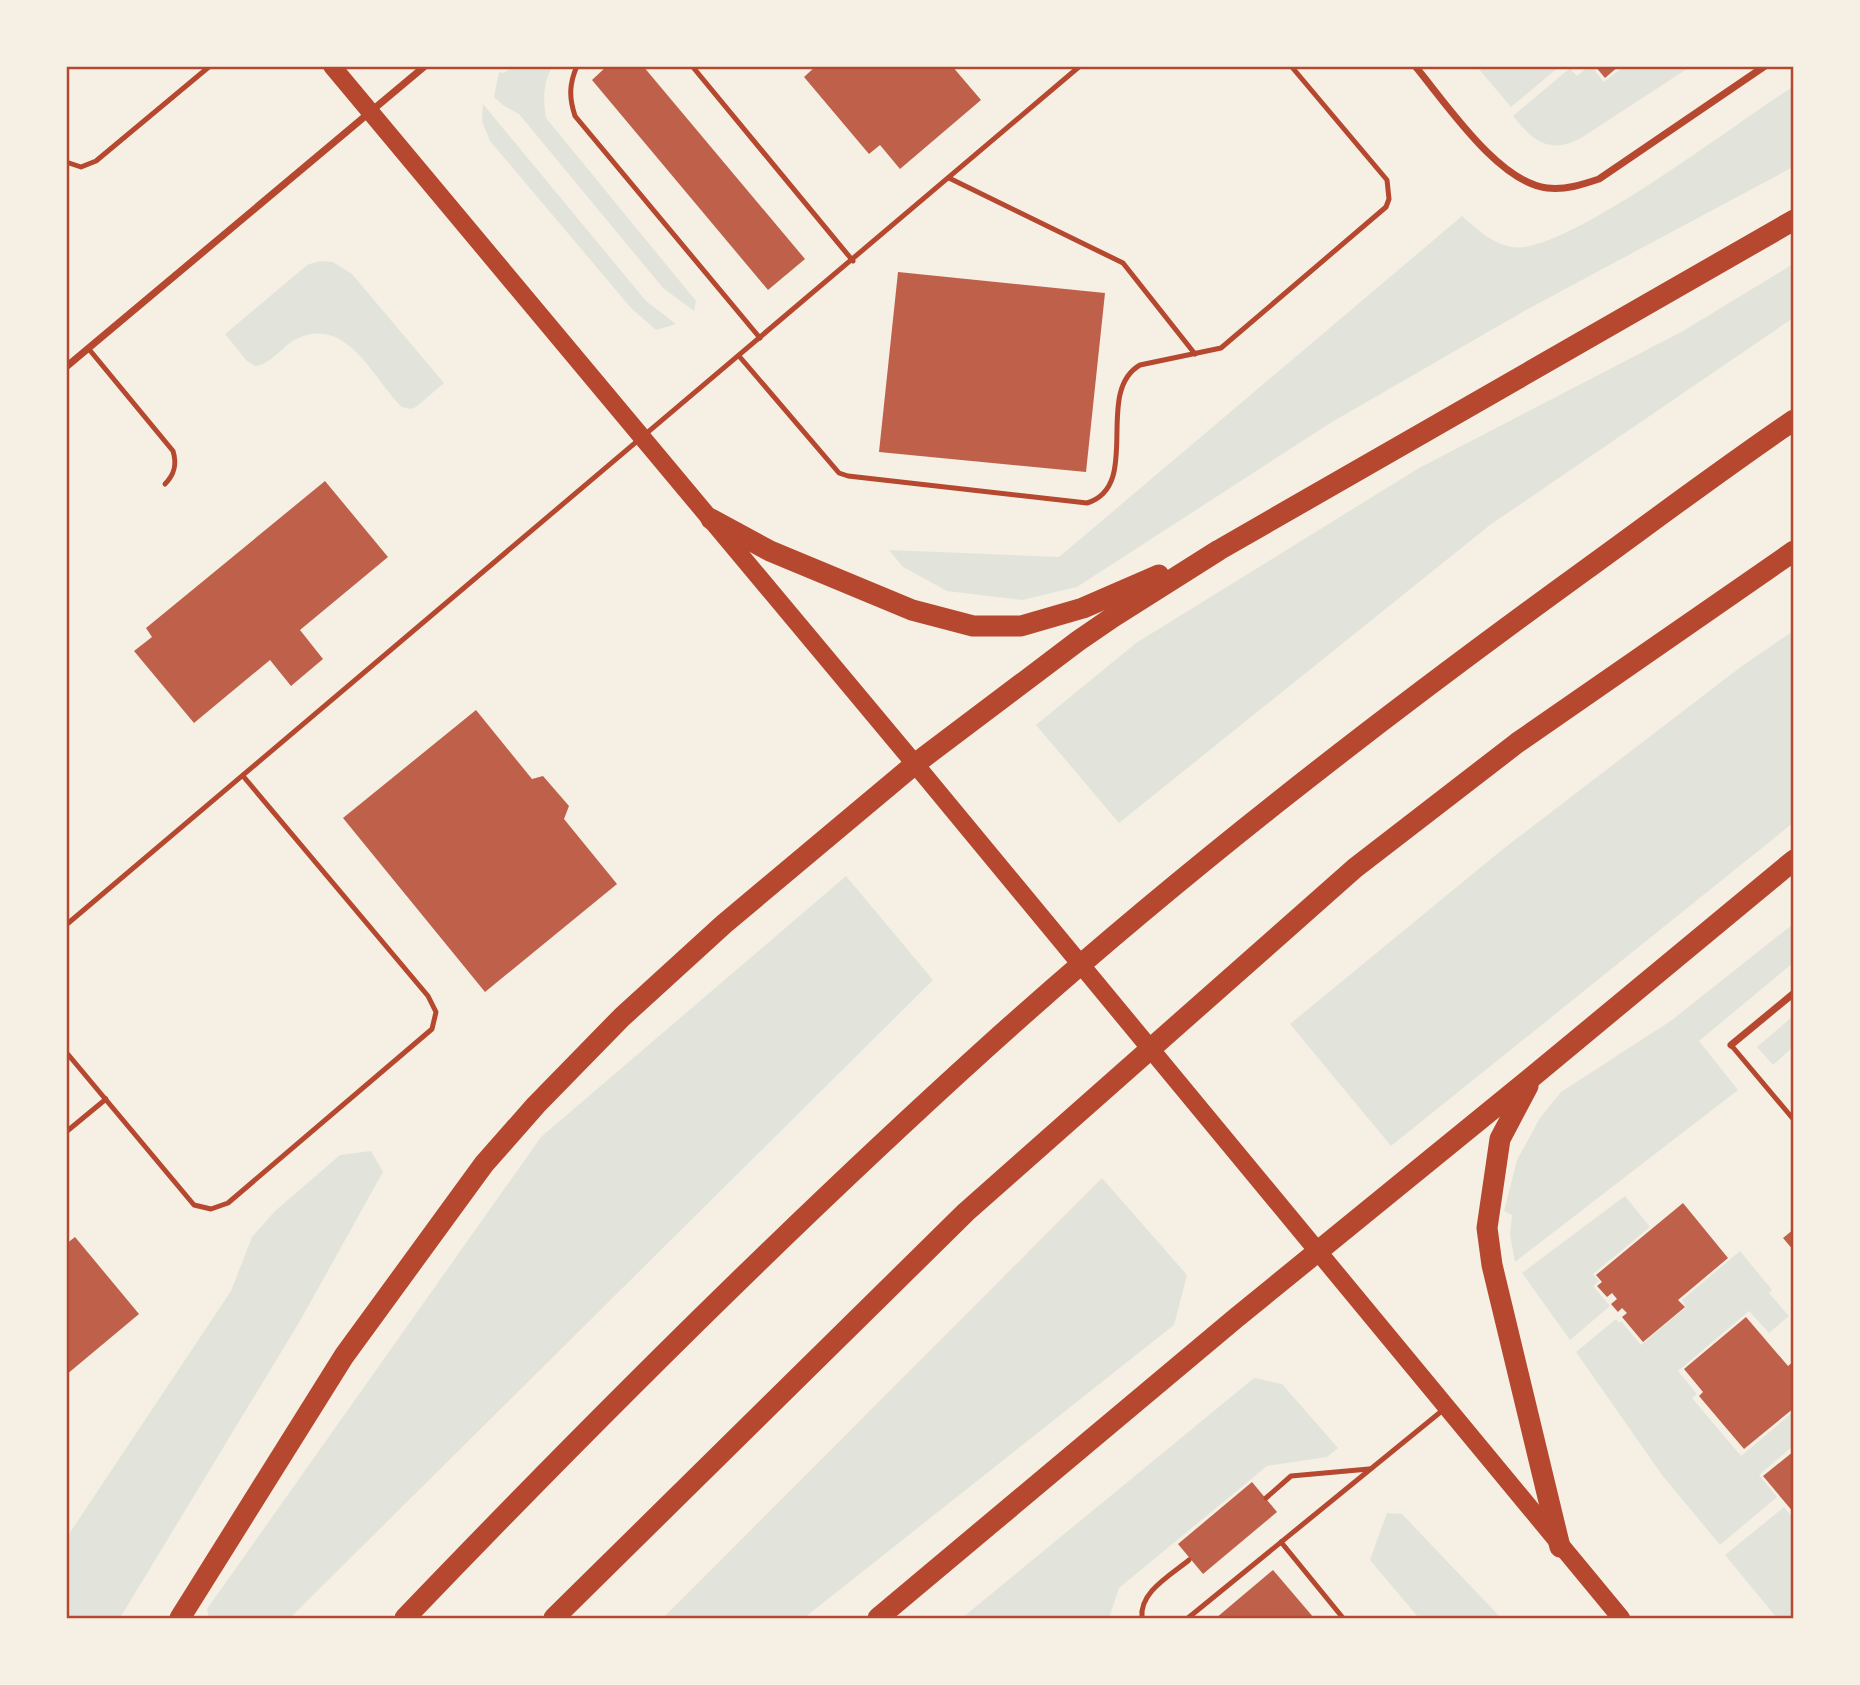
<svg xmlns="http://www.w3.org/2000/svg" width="1860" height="1685" viewBox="0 0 1860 1685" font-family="'Titillium Web',sans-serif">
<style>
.green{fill:#e2e4dc}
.building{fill:#bf614a}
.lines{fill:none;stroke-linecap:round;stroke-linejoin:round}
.service{stroke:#b5482f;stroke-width:5}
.minor{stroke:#b5482f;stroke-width:7}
.primary{stroke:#b5482f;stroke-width:18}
.motorway{stroke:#b5482f;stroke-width:21}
.neatline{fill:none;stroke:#b5482f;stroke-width:2.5}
</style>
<rect width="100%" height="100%" fill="#f6efe4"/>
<g class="green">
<path d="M1589,66L1592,67L1604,82L1623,67H1690L1581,138C1549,155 1533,141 1513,116L1570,68L1577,76Z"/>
<path d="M512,67H552C543,84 543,99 546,118L696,301L694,311L663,288L519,114L504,106L494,97L499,72L504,73Z"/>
<polygon points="1477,67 1559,67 1511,107"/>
<path d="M1793,87V167L1526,310L1332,422L1077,587L1022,600L947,591L903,567L889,550L1059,557L1462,216C1477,229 1491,243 1512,247C1565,256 1740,119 1793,87Z"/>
<polygon points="483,104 646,301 676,324 656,330 631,308 490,141 482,121"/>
<path d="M321,261L333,262L352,274L444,383L416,407L411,409L402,407C373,379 347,314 296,339C281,347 272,364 255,366L247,361L225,334L300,271L309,264Z"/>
<polygon points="1793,264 1793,318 1490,525 1119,823 1036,725 1136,643 1419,468 1683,331"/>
<polygon points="1793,631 1793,823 1391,1146 1290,1024 1503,849 1742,666"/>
<polygon points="846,876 933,980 290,1618 209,1618 207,1609 541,1137"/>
<polygon points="1793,924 1793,963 1699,1041 1738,1090 1515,1262 1510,1235 1512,1215 1504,1211 1517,1160 1540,1118 1561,1092 1672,1020"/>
<polygon points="1793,1016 1793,1047 1773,1065 1757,1047"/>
<polygon points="371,1151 383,1172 300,1321 120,1618 67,1618 67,1537 231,1291 252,1237 275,1211 340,1155"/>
<polygon points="1102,1178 1187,1275 1174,1325 804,1618 663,1618"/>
<polygon points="1625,1196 1650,1227 1593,1274 1599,1281 1593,1286 1610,1306 1570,1340 1522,1273"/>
<polygon points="1740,1251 1772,1290 1769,1293 1789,1316 1769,1333 1749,1311 1678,1371 1697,1394 1692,1398 1741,1456 1793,1412 1793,1446 1759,1475 1777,1497 1720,1545 1662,1475 1576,1352 1616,1319 1619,1323 1621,1321 1641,1345 1686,1307 1682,1300"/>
<polygon points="1254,1378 1282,1384 1338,1448 1327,1457 1267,1466 1119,1588 1109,1618 962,1618"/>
<polygon points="1784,1507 1793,1518 1793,1618 1777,1618 1725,1555"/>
<polygon points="1387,1513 1402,1514 1501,1618 1419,1618 1370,1560"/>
</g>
<g class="building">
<polygon points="607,66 643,66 805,259 768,290 592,80"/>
<polygon points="816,66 952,66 981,100 900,169 880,145 869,154 804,77"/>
<polygon points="1595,66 1619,66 1605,78"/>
<polygon points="898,272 1105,293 1086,472 879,452"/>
<polygon points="325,481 388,557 300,630 323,659 291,686 270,660 194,723 134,651 152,637 146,628"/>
<polygon points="476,710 532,779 543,776 569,806 564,819 617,884 485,992 343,818"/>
<polygon points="1683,1203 1728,1258 1678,1300 1685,1307 1643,1342 1622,1317 1627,1313 1622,1308 1618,1312 1611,1304 1617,1299 1612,1293 1607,1297 1597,1286 1602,1282 1596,1275"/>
<polygon points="1794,1229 1794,1251 1783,1238"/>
<polygon points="75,1237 139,1314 66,1375 66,1244"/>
<polygon points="1746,1317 1788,1366 1794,1361 1794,1408 1744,1449 1699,1396 1703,1392 1684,1369"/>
<polygon points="1794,1451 1794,1513 1763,1476"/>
<polygon points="1252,1482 1277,1512 1203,1574 1178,1544"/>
<polygon points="1273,1570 1314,1618 1216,1618"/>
</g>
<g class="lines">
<g class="service">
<path d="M577,66C569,84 569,98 575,116L760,338"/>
<polyline points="692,66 853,261"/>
<polyline points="66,162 81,167 96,161 210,66"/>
<polyline points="949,178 1123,263 1195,354"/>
<path d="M88,348L173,451C177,464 175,474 165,484"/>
<path d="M739,356L839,473L848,476L1087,503C1143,486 1093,392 1140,365L1221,348L1386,207L1389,199L1387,180L1291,66"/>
<polyline points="66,925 1080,66"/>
<polyline points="1731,1045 1794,1120"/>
<polyline points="66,1052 194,1205 211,1209 228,1203 432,1029 436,1012 428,996 243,776"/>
<polyline points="66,1132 106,1099"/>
<polyline points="1266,1498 1291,1476 1369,1469"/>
<polyline points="1281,1542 1343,1618"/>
<path d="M1142,1618C1139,1592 1171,1575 1189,1560"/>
<polyline points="1188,1618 1443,1410"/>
</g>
<g class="minor">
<path d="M1415,66C1446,103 1498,182 1547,188C1566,190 1581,185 1599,179L1765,66"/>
<polyline points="66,367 425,66"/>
<polyline points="1731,1045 1794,993"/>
</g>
<polyline class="primary" points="332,66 915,764 1621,1618"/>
<g class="motorway">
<polyline points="711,519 770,551 912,610 973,626 1021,626 1083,608 1159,575"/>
<polyline points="1528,1086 1500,1139 1487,1228 1492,1265 1560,1547"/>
<polyline points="180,1618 344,1356 484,1164 536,1105 622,1017 724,924 915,764 1078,641 1113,617 1219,550 1794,220"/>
<path d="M405,1618C592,1423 784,1231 985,1049C1174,878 1377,721 1584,571C1653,521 1722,469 1794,420"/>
<polyline points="554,1618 966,1212 1355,868 1517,743 1794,551"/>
<polyline points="878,1618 1236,1318 1532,1077 1794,860"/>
</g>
</g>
<rect width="1860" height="1685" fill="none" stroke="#f6efe4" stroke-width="136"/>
<rect x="68" y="68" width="1724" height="1549" class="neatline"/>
</svg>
